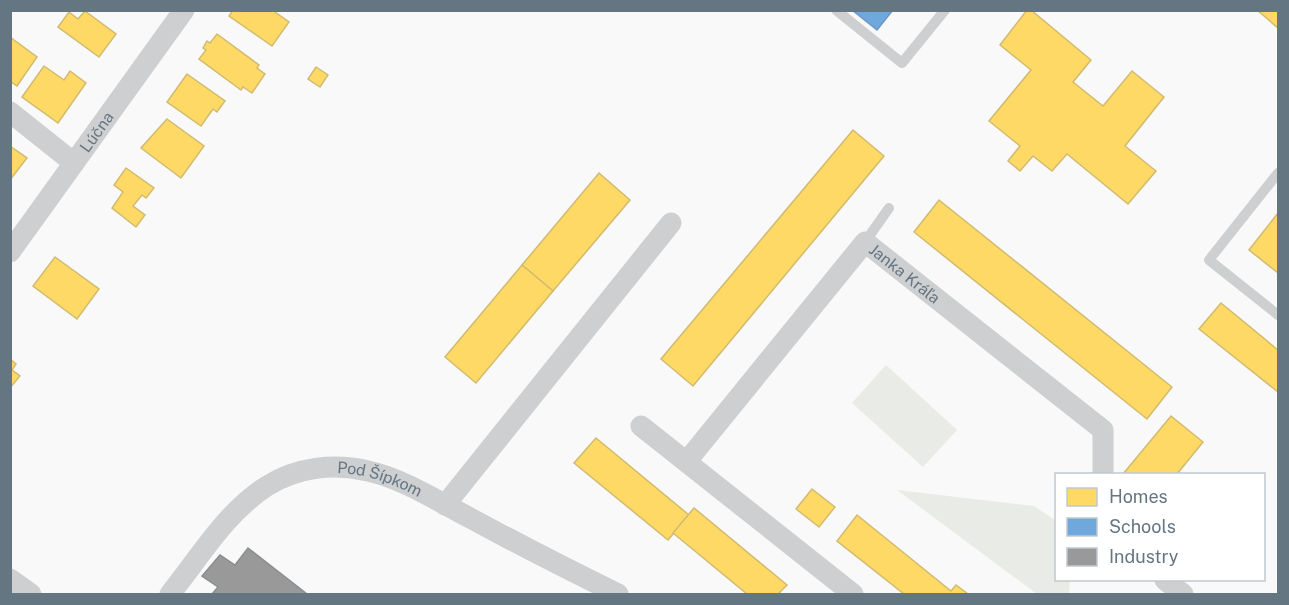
<svg xmlns="http://www.w3.org/2000/svg" width="1289" height="605" viewBox="0 0 1289 605" font-family="'Public Sans',sans-serif">
<style>
.green{fill:#e8ebe6}
.homes{fill:#ffd966;stroke:#d1bb6f;stroke-width:1.5}
.schools{fill:#6fa8dc;stroke:#6c99c1;stroke-width:1.5}
.industry{fill:#999;stroke:#898e92;stroke-width:1.5}
.lines{fill:none;stroke-linecap:round;stroke-linejoin:round}
.lane{stroke:#cecfd0;stroke-width:10}
.street{stroke:#cecfd0;stroke-width:21}
.labels{text-anchor:middle;dominant-baseline:central;stroke-width:6;stroke-linejoin:round;paint-order:stroke}
.street-label{font-size:16px;fill:#657683;stroke:#fff}
</style>
<rect width="100%" height="100%" fill="#f9f9f9"/>
<g class="green">
<polygon points="886,365 957,430 923,467 852,403"/>
<polygon points="897,490 1034,506 1056,521 1056,580 1070,580 1069,594 1037,594"/>
</g>
<g class="homes">
<polygon points="233,10 272,10 289,22 272,46 229,16"/>
<polygon points="1027,10 1031,10 1091,60 1073,82 1103,106 1132,71 1164,97 1125,146 1156,171 1128,204 1067,154 1052,171 1033,156 1020,171 1008,161 1020,146 989,121 1031,70 1000,45"/>
<polygon points="1257,10 1278,10 1278,28"/>
<polygon points="85,11 116,34 99,57 58,27 69,12 78,19"/>
<polygon points="217,34 259,65 257,68 265,74 252,93 243,87 241,90 199,59 206,50 203,48 207,41 210,43"/>
<polygon points="10,37 37,57 17,86 10,81"/>
<polygon points="44,66 64,80 70,71 86,83 58,123 22,97"/>
<polygon points="316,67 328,75 320,87 308,79"/>
<polygon points="187,74 225,101 217,112 213,109 201,126 167,102"/>
<polygon points="167,119 204,146 181,178 141,148"/>
<polygon points="853,130 884,156 693,386 661,359"/>
<polygon points="10,146 27,158 10,180"/>
<polygon points="126,168 154,188 146,198 142,195 133,206 145,215 136,227 112,208 123,192 114,185"/>
<polygon points="599,173 630,200 553,291 522,265"/>
<polygon points="939,200 1172,387 1147,419 914,232"/>
<polygon points="1278,213 1278,273 1249,250"/>
<polygon points="55,257 99,289 77,319 33,286"/>
<polygon points="522,265 553,291 476,383 445,357"/>
<polygon points="1221,303 1278,350 1278,392 1199,329"/>
<polygon points="10,359 16,364 12,370 20,376 10,388"/>
<polygon points="1171,416 1203,442 1177,474 1123,474"/>
<polygon points="596,438 689,515 668,540 574,463"/>
<polygon points="812,489 835,507 819,527 796,509"/>
<polygon points="694,508 787,585 778,594 747,594 673,533"/>
<polygon points="857,515 951,591 956,585 968,594 904,594 837,541"/>
</g>
<polygon class="schools" points="852,10 893,10 877,30"/>
<polygon class="industry" points="248,548 307,594 212,594 218,587 202,576 220,555 235,565"/>
<g class="lines">
<g class="lane">
<polyline points="836,10 902,63 945,10"/>
<polyline points="1278,173 1209,260 1278,315"/>
<polyline points="865,242 889,208"/>
</g>
<g class="street">
<polyline points="10,112 74,163"/>
<path id="s1" d="M10,252L184,10"/>
<polyline points="641,426 853,594"/>
<path id="s2" d="M687,461L865,242L1103,430V474"/>
<polyline points="445,505 671,223"/>
<polyline points="10,579 31,594"/>
<polyline points="1165,580 1183,594"/>
<path id="s3" d="M170,594C200,557 226,512 267,486C297,467 334,463 368,471C404,479 439,502 472,519C520,545 569,570 618,594"/>
</g>
</g>
<g class="labels">
<g class="street-label">
<text stroke="none"><textPath href="#s1" startOffset="148">Lúčna</textPath></text>
<text stroke="none"><textPath href="#s2" startOffset="333">Janka Kráľa</textPath></text>
<text stroke="none"><textPath href="#s3" startOffset="264">Pod Šípkom</textPath></text>
</g>
</g>
<rect width="1289" height="605" fill="none" stroke="#657683" stroke-width="24"/>
<rect x="1055" y="473" width="210" height="108" fill="#ffffff" stroke="#c1c8cd" stroke-width="1.5"/>
<rect x="1067" y="488" width="30" height="18" fill="#ffd966" stroke="#c1c8cd" stroke-width="1.5"/>
<text x="1109" y="503" font-size="18" fill="#657683">Homes</text>
<rect x="1067" y="518" width="30" height="18" fill="#6fa8dc" stroke="#c1c8cd" stroke-width="1.5"/>
<text x="1109" y="533" font-size="18" fill="#657683">Schools</text>
<rect x="1067" y="548" width="30" height="18" fill="#999999" stroke="#c1c8cd" stroke-width="1.5"/>
<text x="1109" y="563" font-size="18" fill="#657683">Industry</text>
</svg>
